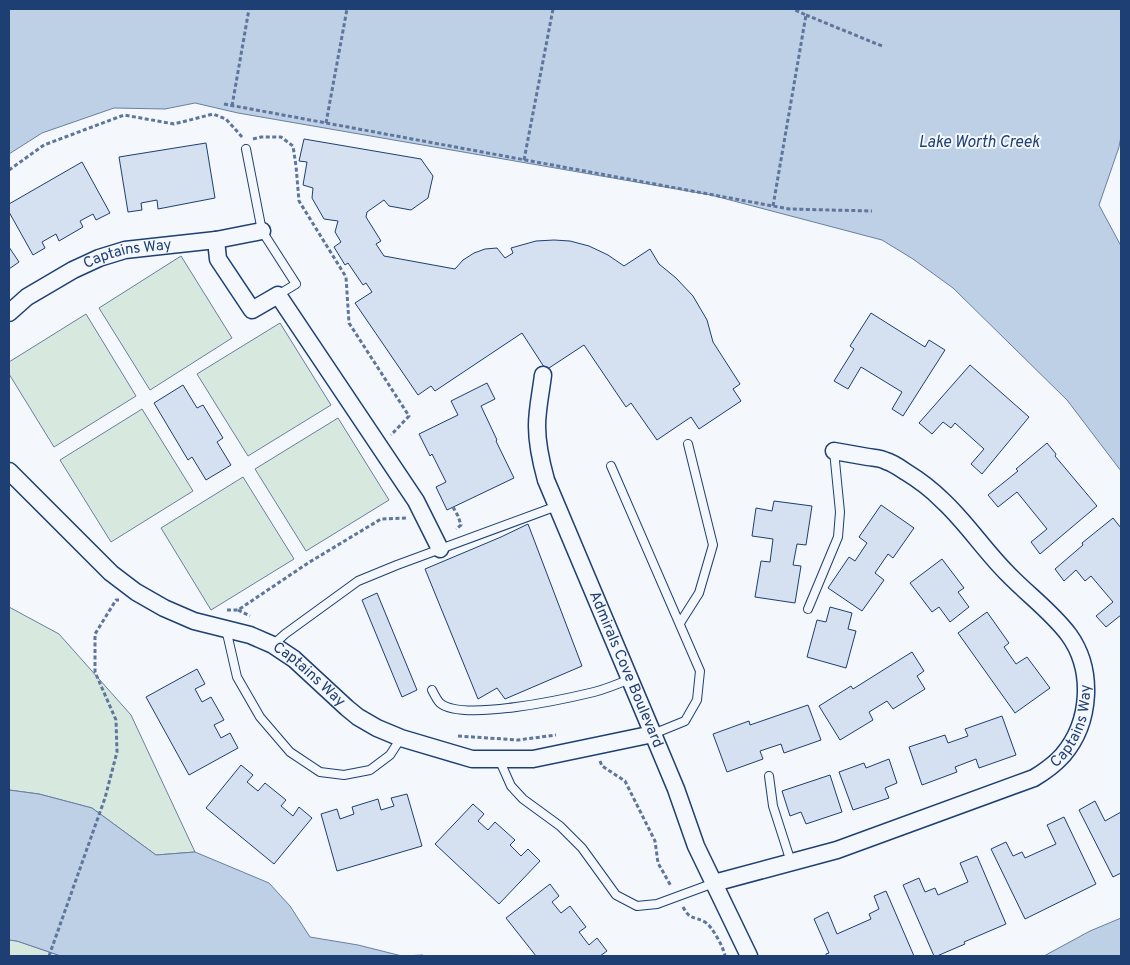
<svg xmlns="http://www.w3.org/2000/svg" width="1130" height="965" viewBox="0 0 1130 965" font-family="Overpass,sans-serif">
<style>
.green{fill:#d7e8df;stroke:#687fa3}
.water{fill:#bed0e5;stroke:#687fa3}
.building{fill:#d5e0f0;stroke:#1d3f73}
.lines{fill:none;stroke-linecap:round;stroke-linejoin:round}
.service-casing{stroke:#1d3f73;stroke-width:10}
.minor-casing{stroke:#1d3f73;stroke-width:19}
.path{stroke:#5e769c;stroke-width:3;stroke-dasharray:4 2.5;stroke-linecap:butt}
.service{stroke:#f4f7fb;stroke-width:8}
.minor{stroke:#f4f7fb;stroke-width:16}
.labels{text-anchor:middle;dominant-baseline:central;stroke-width:4;stroke-linejoin:round;paint-order:stroke}
.street-label{font-size:15px;fill:#1d3f73;stroke:#f4f7fb}
.water-label{font-size:16px;font-style:italic;fill:#1d3f73;stroke:#f4f7fb}
</style>
<rect width="100%" height="100%" fill="#f4f7fb"/>
<g class="green">
<polygon points="181,256 232,338 150,390 99,308"/>
<polygon points="86,314 136,396 54,447 9,374 9,362"/>
<polygon points="280,323 331,405 248,456 197,374"/>
<polygon points="142,409 193,491 111,542 60,460"/>
<polygon points="338,418 389,500 306,551 255,469"/>
<polygon points="243,477 294,559 211,610 161,528"/>
<polygon points="9,607 59,634 131,715 195,852 156,855 92,808 39,794 9,790"/>
<polygon points="9,940 17,941 61,956 9,956"/>
</g>
<g class="water">
<polygon points="9,9 1121,9 1121,136 1119,147 1099,205 1121,246 1121,471 1067,400 953,288 913,259 882,240 711,195 238,113 195,103 165,109 114,108 42,133 9,154"/>
<polygon points="9,790 39,794 92,808 156,855 195,852 269,883 290,906 310,937 358,945 402,956 423,955 424,956 61,956 17,941 9,940"/>
<polygon points="1121,918 1121,956 1044,956 1090,931"/>
</g>
<g class="building">
<polygon points="304,139 421,159 433,176 428,198 411,210 389,206 384,200 367,212 366,217 381,241 376,244 384,256 455,269 463,260 474,253 485,249 497,248 505,258 513,253 511,248 536,241 554,240 570,241 589,246 608,255 624,266 650,249 659,264 676,278 693,296 707,320 713,342 740,384 733,389 741,401 699,429 691,417 657,440 631,403 626,407 584,345 546,370 522,333 435,391 431,386 418,395 355,303 372,292 366,283 363,285 348,263 345,265 334,247 341,242 335,232 338,221 324,219 312,198 313,188 303,185 307,162 299,161"/>
<polygon points="206,143 215,198 158,209 157,200 141,203 142,210 128,212 119,157"/>
<polygon points="82,162 110,213 96,220 93,214 80,221 83,227 59,241 56,234 42,242 45,248 33,255 9,212 9,204"/>
<polygon points="9,247 19,262 9,269"/>
<polygon points="871,313 925,347 929,340 945,350 903,416 892,409 902,392 861,367 848,389 834,381 854,349 850,346"/>
<polygon points="970,365 1029,417 982,474 971,464 984,449 955,423 951,428 943,422 932,434 919,423"/>
<polygon points="487,383 495,399 481,406 497,440 496,441 514,478 447,510 436,487 446,482 432,454 430,456 419,434 458,415 451,401"/>
<polygon points="183,385 197,408 203,405 223,438 217,442 231,465 206,480 192,457 188,460 154,403"/>
<polygon points="1047,443 1056,454 1055,456 1097,506 1040,554 1031,542 1047,529 1017,492 998,507 988,495 1018,471 1016,469"/>
<polygon points="774,501 812,506 806,545 797,544 793,565 801,566 795,603 755,597 761,561 770,562 773,539 752,536 756,508 772,511"/>
<polygon points="881,505 914,528 893,558 888,554 875,573 884,580 862,611 828,588 849,557 855,561 867,543 859,537"/>
<polygon points="1113,518 1121,528 1121,615 1106,627 1096,616 1113,602 1091,576 1085,581 1076,570 1064,581 1055,569 1083,545 1082,543"/>
<polygon points="528,524 582,666 505,699 497,688 478,699 425,569 501,537"/>
<polygon points="942,559 964,588 958,592 969,607 950,622 939,607 932,612 910,583"/>
<polygon points="377,593 417,690 402,697 362,600"/>
<polygon points="830,607 852,613 848,629 856,631 846,668 807,657 817,620 826,622"/>
<polygon points="987,612 1009,643 1004,647 1016,664 1027,657 1050,688 1015,713 958,633"/>
<polygon points="912,652 924,671 917,676 925,689 893,709 887,701 869,712 873,720 840,740 819,706 851,686 853,689"/>
<polygon points="197,669 205,684 195,689 202,702 211,697 224,720 214,725 221,738 230,733 238,748 189,775 146,697"/>
<polygon points="808,705 821,740 784,753 781,744 760,751 763,759 727,772 713,734 749,721 750,725"/>
<polygon points="1002,716 1016,755 979,768 976,759 955,767 957,772 922,785 909,747 945,735 948,743 968,736 965,729"/>
<polygon points="889,759 897,783 885,788 889,798 853,810 839,772 864,763 866,768"/>
<polygon points="241,765 253,775 247,782 258,791 265,783 286,800 281,806 293,816 299,807 312,818 274,864 206,808"/>
<polygon points="830,775 842,812 806,824 801,812 790,816 782,791"/>
<polygon points="407,794 422,846 337,871 321,814 337,809 340,819 354,814 352,807 378,799 381,810 394,806 391,798"/>
<polygon points="1095,801 1105,821 1121,812 1121,873 1113,877 1079,810"/>
<polygon points="473,804 484,814 478,821 488,830 495,822 515,840 510,845 521,856 528,849 540,861 499,904 435,844"/>
<polygon points="1064,817 1096,884 1025,919 991,849 1006,842 1013,856 1022,852 1025,858 1056,844 1047,825"/>
<polygon points="977,856 1006,924 964,942 965,944 937,956 934,956 903,885 919,878 925,892 935,888 938,895 968,882 960,863"/>
<polygon points="550,884 559,896 552,902 561,913 570,906 586,927 579,932 589,945 597,938 607,951 600,956 536,956 506,918"/>
<polygon points="886,891 914,956 826,956 826,954 829,953 814,919 828,912 837,934 871,919 869,914 879,909 874,896"/>
</g>
<g class="lines">
<defs>
<g id="service">
<polyline points="246,149 262,231 296,284 278,295"/>
<polyline points="611,466 700,671 697,700 685,721 653,734"/>
<polyline points="808,609 838,537 840,512 834,451"/>
<polyline points="680,623 699,593 713,545 688,444"/>
<polyline points="226,629 237,677 260,717 290,752 320,772 344,775 370,770 390,755 401,738"/>
<polyline points="273,645 285,634 358,581 397,565 557,506"/>
<path d="M432,690C434,694 437,700 440,703C462,722 565,699 594,692C606,689 618,684 630,679"/>
<polyline points="499,759 511,786 523,799 560,826 582,848 616,895 637,906 657,904 714,883"/>
<polyline points="769,776 773,806 791,862"/>
</g>
<g id="minor">
<polyline points="216,240 218,259 252,310 278,295 416,501 440,549"/>
<path id="s1" d="M9,313L27,297L73,270L99,258L125,250L216,240L262,231"/>
<path id="s2" d="M543,375C541,392 537,409 537,426C537,445 541,462 546,480L653,734L676,789L696,846L749,956"/>
<path id="s3" d="M9,471L111,573L136,592L164,608L194,621L250,635L273,645L294,659L347,708L358,717L377,728L401,738L472,759H533L653,734"/>
<path id="s4" d="M714,883L837,850L1034,778C1044,772 1055,764 1063,755C1091,722 1094,670 1069,635C1052,612 1027,594 1007,573C984,550 966,522 942,500C931,489 919,480 906,472C900,468 893,463 886,461C881,458 874,458 868,457C857,455 845,453 834,451"/>
</g>
</defs>
<use href="#service" class="service-casing"/>
<use href="#minor" class="minor-casing"/>
<g class="path">
<polyline points="806,15 882,46"/>
<polyline points="224,104 789,209 872,211"/>
<polyline points="232,106 249,9"/>
<polyline points="326,123 347,9"/>
<polyline points="253,139 261,137 281,137 293,146 296,166 299,201 346,277 349,323 409,416 391,435"/>
<polyline points="524,160 553,9"/>
<polyline points="9,170 44,145 124,115 174,124 213,114 226,119 243,138"/>
<polyline points="773,206 806,15 793,9"/>
<polyline points="453,507 458,516 461,525 456,529"/>
<polyline points="227,610 238,610 308,563 381,519 406,518"/>
<polyline points="238,610 250,616"/>
<polyline points="458,736 518,740 556,735"/>
<polyline points="600,761 602,766 625,781 655,841 658,863 671,886"/>
<path d="M683,907C690,920 693,916 705,922C712,926 724,948 725,956"/>
<polyline points="49,956 105,798 117,752 116,720 95,672 95,634 116,600 119,600"/>
</g>
<use href="#service" class="service"/>
<use href="#minor" class="minor"/>
</g>
<g class="labels">
<g class="street-label">
<text stroke="none"><textPath href="#s1" startOffset="135">Captains Way</textPath></text>
<text stroke="none"><textPath href="#s2" startOffset="312">Admirals Cove Boulevard</textPath></text>
<text stroke="none"><textPath href="#s3" startOffset="370">Captains Way</textPath></text>
<text stroke="none"><textPath href="#s4" startOffset="405">Captains Way</textPath></text>
</g>
<g class="water-label">
<text x="979" y="143">Lake Worth Creek</text>
</g>
</g>
<rect width="1130" height="965" fill="none" stroke="#1d3f73" stroke-width="20"/>
</svg>
